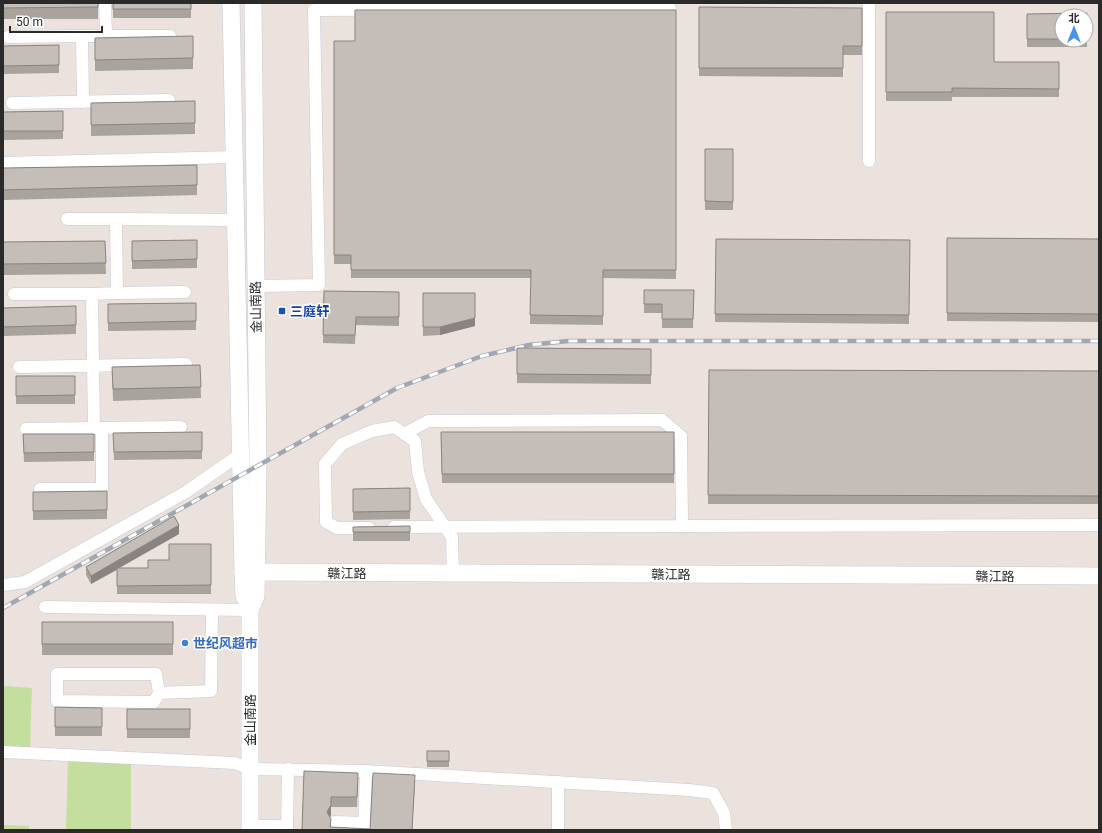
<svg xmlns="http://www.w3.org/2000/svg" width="1102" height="833" viewBox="0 0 1102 833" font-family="Roboto,'Noto Sans SC',sans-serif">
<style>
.green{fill:#c4de9d}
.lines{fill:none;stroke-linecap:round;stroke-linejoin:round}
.street-casing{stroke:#c5cbd3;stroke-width:13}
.secondary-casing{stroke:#c5cbd3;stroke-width:18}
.street{stroke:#fff;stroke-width:12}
.secondary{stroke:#fff;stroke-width:17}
.rail-casing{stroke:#a0a8b3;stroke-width:4.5}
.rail{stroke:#fff;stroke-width:3;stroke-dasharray:9;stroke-linecap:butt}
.wall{fill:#a9a39e;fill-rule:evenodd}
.shaded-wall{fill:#898481}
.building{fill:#c4bdb8;stroke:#898481}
.transit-dot{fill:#1a4fb4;stroke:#fff;stroke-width:1.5}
.shop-dot{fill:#3f7fe0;stroke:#fff;stroke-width:1.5}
.labels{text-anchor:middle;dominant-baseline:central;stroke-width:3;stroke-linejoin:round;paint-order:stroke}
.street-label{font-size:13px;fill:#2a2a2a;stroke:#fff}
.transit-label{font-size:13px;font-weight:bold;fill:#164399;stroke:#fff;text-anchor:start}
.shop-label{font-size:13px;font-weight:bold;fill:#366cbe;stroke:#fff;text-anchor:start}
</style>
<rect width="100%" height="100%" fill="#ebe1dd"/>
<g class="green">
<polygon points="3,686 32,688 30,751 3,750"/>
<polygon points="68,759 131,762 131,830 66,830"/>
<polygon points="3,825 29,826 29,830 3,830"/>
</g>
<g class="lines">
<defs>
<g id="street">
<polyline points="869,3 869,161"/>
<polyline points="106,36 170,36"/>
<polyline points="8,37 82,36"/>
<polyline points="83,102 82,36 106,36 105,3"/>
<polyline points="12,103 169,100"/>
<polyline points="3,163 234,157"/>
<polyline points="116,219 236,220"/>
<polyline points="256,286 319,285 314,10 670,8"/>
<polyline points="117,293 185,292"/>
<polyline points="14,294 92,294"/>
<polyline points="19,367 186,364"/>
<polyline points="102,428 181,427"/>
<polyline points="26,429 94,428"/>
<polyline points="40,489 102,489 102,428 94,428 92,294 117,293 116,219 67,219"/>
<polyline points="682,526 1099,525"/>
<polyline points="394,527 682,526 681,436 662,420 428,421 404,434"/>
<polyline points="369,528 337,528 326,522 325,464 342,444 372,431 394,427 415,441 418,472 426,499 452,537 453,573"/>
<polyline points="3,585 25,582 186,492 242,453"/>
<polyline points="45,607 250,610"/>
<polyline points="159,693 154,702 57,701 57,674 156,674 159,693 211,691 212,610"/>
<polyline points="3,752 235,763 250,769 366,771 689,790 713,793 724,813 726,830"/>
<polyline points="334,822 364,823"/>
<polyline points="250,826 287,826"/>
<polyline points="287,830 288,769"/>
<polyline points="364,830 366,771"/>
<polyline points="558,830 558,782"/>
</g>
<g id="secondary">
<polyline points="231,3 243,572 244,595 250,610 250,830"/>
<polyline points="243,572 1099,576"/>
<polyline points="250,610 256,596 258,466 253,3"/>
</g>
</defs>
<use href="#street" class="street-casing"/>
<use href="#secondary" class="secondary-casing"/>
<use href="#street" class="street"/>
<use href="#secondary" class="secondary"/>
<defs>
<polyline id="rail" points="3,608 397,388 482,356 529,345 568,341 1099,341"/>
</defs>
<use href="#rail" class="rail-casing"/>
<use href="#rail" class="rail"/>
</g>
<g class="wall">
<rect x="3" y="3" width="95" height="16"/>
<rect x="113" y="3" width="78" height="15"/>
<polygon points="699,7 862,8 862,55 843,55 843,77 699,76"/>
<polygon points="676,10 676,279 603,278 603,325 530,324 531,278 351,278 351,264 334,264 334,41 355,41"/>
<polygon points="886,12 994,62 1059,62 1059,97 952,97 952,101 886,101"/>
<path d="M1087,13V47H1027V14ZM1062,16H1086V40H1062Z"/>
<polygon points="193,36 193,69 95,71 95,38"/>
<polygon points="59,45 59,73 3,74 3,46"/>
<polygon points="195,101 195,134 91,136 91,103"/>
<polygon points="63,111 63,139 3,140 3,112"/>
<rect x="705" y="149" width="28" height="61"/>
<polygon points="197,165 197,195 3,200 3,168"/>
<polygon points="947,238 1099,239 1099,322 947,321"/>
<polygon points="716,239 910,240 909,324 715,322"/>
<polygon points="197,240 197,268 132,269 132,241"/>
<polygon points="105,241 106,274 3,275 3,242"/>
<polygon points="644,290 694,290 693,328 662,328 662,313 644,313"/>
<polygon points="324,291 399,292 399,326 356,325 355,344 323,343"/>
<polygon points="423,293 475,326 440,335 423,336"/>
<polygon points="196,303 196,330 108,331 108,304"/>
<polygon points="76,306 76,334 3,336 3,308"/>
<polygon points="517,348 651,349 651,384 517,383"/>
<polygon points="200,365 201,398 113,401 112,367"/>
<polygon points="709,370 1099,371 1099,504 708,504"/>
<rect x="16" y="376" width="59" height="28"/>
<polygon points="202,432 202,459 114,460 113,433"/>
<polygon points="441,432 674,432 674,483 442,483"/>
<polygon points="23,434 94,434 94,461 24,462"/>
<polygon points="410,488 410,519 353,520 353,489"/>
<polygon points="107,491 107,519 33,520 33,492"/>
<polygon points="410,526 410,541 353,541 353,527"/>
<polygon points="179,534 119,568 148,568 211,544 211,594 117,594 117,570 91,584 86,575 86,567"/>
<rect x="42" y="622" width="131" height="33"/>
<polygon points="55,707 102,708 102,736 55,736"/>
<rect x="127" y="709" width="63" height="29"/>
<rect x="427" y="751" width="22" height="16"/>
<polygon points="304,771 358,783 357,807 331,807 331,815 330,817 331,827 370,829 415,785 412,830 302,830"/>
</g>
<g class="shaded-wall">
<polygon points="475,318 475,326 440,335 440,327"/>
<polygon points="179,525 179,534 91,584 91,576"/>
<polygon points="331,797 331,815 327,822 327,812"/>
</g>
<g class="building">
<polygon points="3,3 98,3 98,7 3,8"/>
<rect x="113" y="3" width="78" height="6"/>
<polygon points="699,7 862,8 862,46 843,46 843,68 699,68"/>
<polygon points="355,10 676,10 676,270 603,270 603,316 530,315 531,270 351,270 351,255 334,255 334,41 355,41"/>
<polygon points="886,12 994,12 994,62 1059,62 1059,89 952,88 952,92 886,92"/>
<polygon points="1087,13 1087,39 1086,39 1086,16 1062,16 1062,39 1027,39 1027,14"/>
<polygon points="193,36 193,58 95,60 95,38"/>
<polygon points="59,45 59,65 3,66 3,46"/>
<polygon points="195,101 195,123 91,125 91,103"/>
<polygon points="63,111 63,131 3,131 3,112"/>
<polygon points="705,149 733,149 733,202 705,201"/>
<polygon points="197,165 197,185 3,190 3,168"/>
<polygon points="947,238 1099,239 1099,314 947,313"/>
<polygon points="716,239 910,240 909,315 715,314"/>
<polygon points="197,240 197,259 132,261 132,241"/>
<polygon points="105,241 106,263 3,264 3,242"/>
<polygon points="644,290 694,290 693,319 662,319 662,304 644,304"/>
<polygon points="324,291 399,292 399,317 356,317 355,335 323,335"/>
<polygon points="423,293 475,293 475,318 440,327 423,327"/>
<polygon points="196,303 196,321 108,323 108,304"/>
<polygon points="76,306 76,325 3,327 3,308"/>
<polygon points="517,348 651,349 651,375 517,374"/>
<polygon points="200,365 201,387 113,389 112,367"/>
<polygon points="709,370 1099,371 1099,496 708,495"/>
<polygon points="16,376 75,376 75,395 16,396"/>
<polygon points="202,432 202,451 114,452 113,433"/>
<polygon points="441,432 674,432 674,474 442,474"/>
<polygon points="23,434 94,434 94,452 24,453"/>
<polygon points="410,488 410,511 353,512 353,489"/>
<polygon points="107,491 107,510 33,511 33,492"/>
<polygon points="174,516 179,525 91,576 86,567"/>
<polygon points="410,526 410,532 353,532 353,527"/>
<polygon points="169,544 211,544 211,585 117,586 117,568 148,568 148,560 169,560"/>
<rect x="42" y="622" width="131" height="22"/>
<polygon points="55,707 102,708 102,727 55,727"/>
<rect x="127" y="709" width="63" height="20"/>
<rect x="427" y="751" width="22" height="10"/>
<polygon points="304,771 358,773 357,797 331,797 331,805 327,812 331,819 330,827 370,829 373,773 415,775 412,830 302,830"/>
</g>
<rect class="transit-dot" x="278" y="307" width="8" height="8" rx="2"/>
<circle class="shop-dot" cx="185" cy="643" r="4"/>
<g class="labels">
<g class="street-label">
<text transform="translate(256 307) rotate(-91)">金山南路</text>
<text x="347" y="573">赣江路</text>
<text x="671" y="574">赣江路</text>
<text x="995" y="576">赣江路</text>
<text transform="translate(250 720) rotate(-90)">金山南路</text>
</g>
<g class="transit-label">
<text x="290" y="311">三庭轩</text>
</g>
<g class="shop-label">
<text x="193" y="643">世纪风超市</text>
</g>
</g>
<rect width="1102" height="833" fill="none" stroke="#2a2a2a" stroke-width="8"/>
<g transform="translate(1074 28)"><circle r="19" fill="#ffffff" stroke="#aaaaaa"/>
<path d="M0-3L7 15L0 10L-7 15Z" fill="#4892ed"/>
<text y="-6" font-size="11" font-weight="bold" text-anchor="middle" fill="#2a2a2a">北</text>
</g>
<path d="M10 26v6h92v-6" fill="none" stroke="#2a2a2a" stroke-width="2"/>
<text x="16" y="26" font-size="12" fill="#2a2a2a" stroke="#ffffff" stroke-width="3" paint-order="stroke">50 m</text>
</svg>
